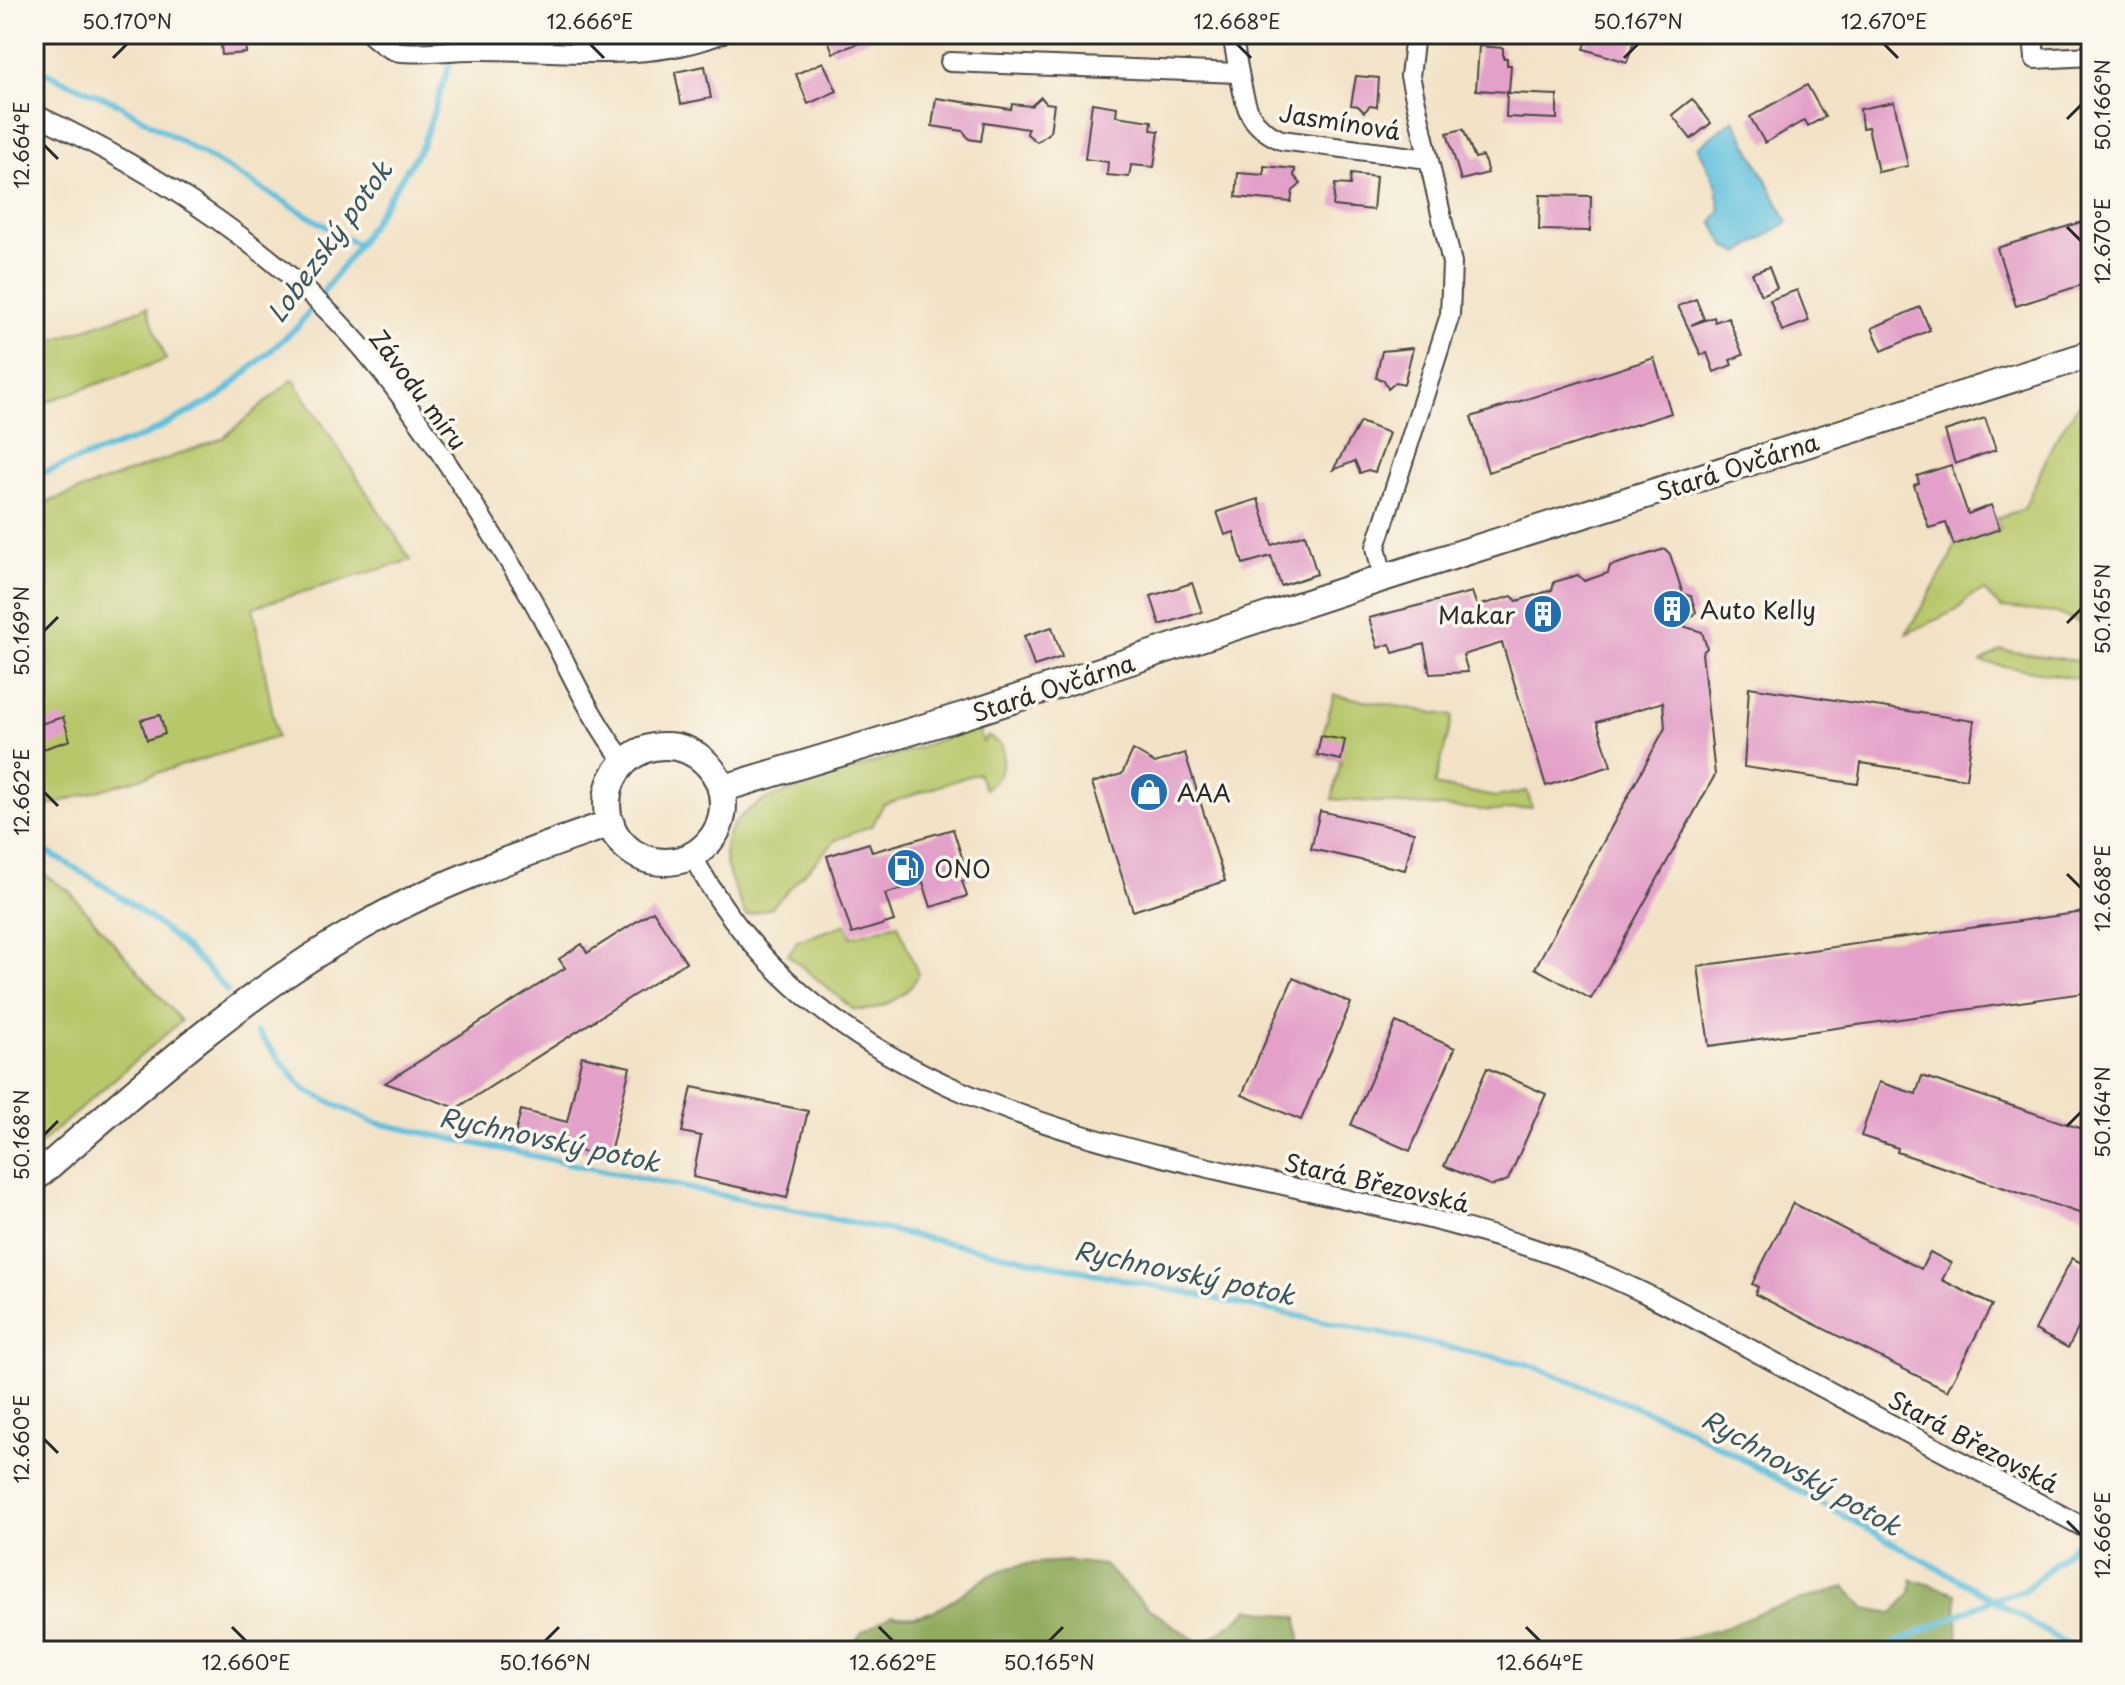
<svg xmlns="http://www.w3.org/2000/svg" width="2125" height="1685" viewBox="0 0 2125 1685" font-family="'Playpen Sans',sans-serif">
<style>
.green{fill:#b8c76a;stroke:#72794a;stroke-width:2}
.forest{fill:#92ac5e;stroke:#5e6c44;stroke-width:2}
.water{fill:#5fc0de;stroke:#457684;stroke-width:2}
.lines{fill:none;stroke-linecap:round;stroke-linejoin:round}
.stream{stroke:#5fc0de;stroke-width:6}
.building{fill:#e3a1c9}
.minor-casing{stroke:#494642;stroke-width:22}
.secondary-casing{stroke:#494642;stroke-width:30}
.minor{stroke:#fff;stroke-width:18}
.secondary{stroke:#fff;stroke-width:26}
.ticks{fill:none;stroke:#2b2b2b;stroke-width:3}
.labels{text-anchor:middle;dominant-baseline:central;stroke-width:7;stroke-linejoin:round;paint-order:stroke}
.street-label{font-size:24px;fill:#2b2b2b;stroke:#fbf7ec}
.poi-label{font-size:24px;fill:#2b2b2b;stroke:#fbf7ec;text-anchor:start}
.water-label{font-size:26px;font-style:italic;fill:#3b5861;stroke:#fbf7ec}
.neatline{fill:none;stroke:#2b2b2b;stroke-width:3}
.ticks-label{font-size:20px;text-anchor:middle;fill:#2b2b2b}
</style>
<rect width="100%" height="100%" fill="#fbf7ec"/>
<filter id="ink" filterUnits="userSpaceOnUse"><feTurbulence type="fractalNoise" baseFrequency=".0125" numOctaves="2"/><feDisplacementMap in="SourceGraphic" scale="16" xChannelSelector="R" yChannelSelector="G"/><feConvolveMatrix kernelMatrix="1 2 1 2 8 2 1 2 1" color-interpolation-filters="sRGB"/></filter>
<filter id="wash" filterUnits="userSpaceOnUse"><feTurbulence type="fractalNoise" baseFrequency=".006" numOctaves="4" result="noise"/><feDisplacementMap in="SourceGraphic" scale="32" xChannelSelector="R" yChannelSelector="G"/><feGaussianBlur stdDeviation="1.8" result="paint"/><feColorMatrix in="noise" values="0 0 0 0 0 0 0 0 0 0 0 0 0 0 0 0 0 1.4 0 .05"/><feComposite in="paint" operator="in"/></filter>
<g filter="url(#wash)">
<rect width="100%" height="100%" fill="#f2e2c6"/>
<g class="green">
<polygon points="147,307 166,360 34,406 34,347"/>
<polygon points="293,379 411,560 253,607 277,737 34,810 34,507 223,438"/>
<polygon points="2091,387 2091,628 2056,613 2001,608 1984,591 1972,595 1957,610 1906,634 1950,559 1954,545 2000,529 1996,518 2024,509 2054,441"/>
<polygon points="2001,650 2084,662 2091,658 2091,681 1981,662"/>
<polygon points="1334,695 1453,716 1435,785 1495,797 1527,791 1532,807 1498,811 1332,799 1341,760 1317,755"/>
<path d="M978,727L983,742L988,736L1002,746C1006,765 1001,778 985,789L978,773L883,805L873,825L836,840L771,908L746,916C724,864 705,833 765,800Z"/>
<polygon points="34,867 69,891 181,1021 34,1149"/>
<path d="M846,924L851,937L898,924L918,974C910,996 876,1014 853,1009L788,955L797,941Z"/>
</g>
<g class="forest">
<path d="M1068,1561L1104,1565L1147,1607L1202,1645C1217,1633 1235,1624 1248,1609L1298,1617L1301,1651H848L862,1632L892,1615C936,1624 957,1592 993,1574C1016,1562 1044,1563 1068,1561Z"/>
<polygon points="1912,1579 1956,1593 1958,1651 1628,1651 1718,1630 1758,1613 1845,1587 1865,1608 1893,1613 1911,1593"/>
</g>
<polygon class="water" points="1734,119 1788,222 1739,253 1726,247 1712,222 1720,211 1717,186 1698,147"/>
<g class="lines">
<g class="stream">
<polyline points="34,68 114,102 358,245"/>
<polyline points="34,476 146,435 220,396 298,326 358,245 422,146 460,34"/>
<path d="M34,845C105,883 175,929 227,991"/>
<polyline points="257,1032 305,1090 372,1122 1527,1364 1679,1424 1993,1599 2077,1651"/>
<polyline points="1866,1651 1880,1650 1993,1599 2026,1590 2087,1533"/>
</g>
</g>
<g id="blocks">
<g class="building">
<polygon points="220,34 245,34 246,53 222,55"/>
<polygon points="826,34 879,34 880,35 833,53"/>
<polygon points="1589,34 1610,34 1634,41 1627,62 1584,49"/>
<polygon points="1479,46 1503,48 1503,58 1507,58 1507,65 1511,65 1509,92 1476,90"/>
<polygon points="823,62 837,91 808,104 796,74"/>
<polygon points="705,66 711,98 681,104 675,72"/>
<polygon points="1356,76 1379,78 1377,107 1370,106 1364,112 1358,106 1351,105"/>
<polygon points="1807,85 1825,117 1808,126 1805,120 1765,143 1750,117"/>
<polygon points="1507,93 1557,95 1557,119 1506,117"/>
<polygon points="1041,97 1046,103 1054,104 1050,132 1037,142 1027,134 1028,129 984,122 981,141 969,139 963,131 932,126 936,98 1011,109 1012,104 1031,106"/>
<polygon points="1692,99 1711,123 1691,139 1672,115"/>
<polygon points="1894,102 1908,166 1878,172 1868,127 1862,128 1860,109"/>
<polygon points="1092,103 1117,107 1116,116 1152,121 1151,130 1159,131 1154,167 1131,165 1129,177 1107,175 1108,162 1085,159"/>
<polygon points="1463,129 1475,158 1483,156 1488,173 1461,180 1447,133"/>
<polygon points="1264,166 1295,169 1294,176 1301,184 1293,191 1291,202 1236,197 1238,173 1264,175"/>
<polygon points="1351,174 1376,177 1373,210 1333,206 1335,184 1350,185"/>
<polygon points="1540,195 1591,196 1590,231 1539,230"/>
<polygon points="2091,219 2091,282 2016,306 1997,248"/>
<polygon points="1769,267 1777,288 1761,295 1752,273"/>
<polygon points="1797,290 1809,321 1782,331 1770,300"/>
<polygon points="1696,299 1704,319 1691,325 1714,317 1715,322 1728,317 1743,355 1730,360 1732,365 1714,372 1707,353 1701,355 1678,306"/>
<polygon points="1920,307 1930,330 1882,351 1872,328"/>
<polygon points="1413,348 1404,384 1396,382 1388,389 1384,380 1376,378 1382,351"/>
<polygon points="1654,358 1671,413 1488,472 1471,417"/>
<polygon points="1985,418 1996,450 1955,464 1945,431"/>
<polygon points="1360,422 1389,433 1375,472 1368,470 1360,473 1355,461 1333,470"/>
<polygon points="1951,465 1968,514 1991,505 2000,529 1954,545 1946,523 1929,528 1914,485 1919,483 1917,476"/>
<polygon points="1258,499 1272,545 1305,534 1317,574 1281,586 1271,556 1243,564 1234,532 1225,535 1217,512"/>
<polygon points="1665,549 1670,554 1683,594 1691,596 1696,612 1683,626 1702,632 1707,648 1702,653 1715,775 1591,999 1535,968 1665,728 1663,702 1597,722 1611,766 1546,786 1502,643 1463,655 1468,672 1430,674 1424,644 1393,653 1390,644 1378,648 1369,618 1472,592 1477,606 1512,596 1517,601 1552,590 1554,582 1578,575 1584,581 1608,573 1610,566"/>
<polygon points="1192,583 1202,612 1160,625 1151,596"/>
<polygon points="1052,627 1062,657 1034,666 1024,636"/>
<polygon points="1749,687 1974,721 1966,779 1861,763 1858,784 1744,767"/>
<polygon points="160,715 165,734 147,740 141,720"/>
<polygon points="63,717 70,740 34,752 34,726"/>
<polygon points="1321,736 1345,740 1341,760 1317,755"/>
<polygon points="1133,750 1155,763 1185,753 1225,881 1133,911 1092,783 1122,774"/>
<polygon points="1320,811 1414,832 1405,870 1311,849"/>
<polygon points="953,829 969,879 962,881 967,896 931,907 923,882 885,894 894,921 852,934 827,856 869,843 872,852"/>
<polygon points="653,911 686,962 457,1108 385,1083 565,968 559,959 582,944 587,953"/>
<polygon points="2091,911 2091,992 1709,1046 1698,966"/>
<polygon points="1293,978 1351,1003 1301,1120 1242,1095"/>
<polygon points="1396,1022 1455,1048 1410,1151 1351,1125"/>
<polygon points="582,1056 630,1067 609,1158 515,1135 521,1110 567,1122"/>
<polygon points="1487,1068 1546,1094 1508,1180 1492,1186 1444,1166"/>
<polygon points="1922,1076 2091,1132 2091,1196 2085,1215 1897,1152 1898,1148 1861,1136 1879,1082 1916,1094"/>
<polygon points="692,1087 808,1111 787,1198 693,1177 701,1136 682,1132"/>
<polygon points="1793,1203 1921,1269 1930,1252 1951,1263 1942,1280 1992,1305 1947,1391 1755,1294 1758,1287 1752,1284"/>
<polygon points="2072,1258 2091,1268 2091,1304 2068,1348 2035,1330"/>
</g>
</g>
</g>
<g filter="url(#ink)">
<use href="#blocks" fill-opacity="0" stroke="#494642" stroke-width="2"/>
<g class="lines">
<defs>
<g id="minor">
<path d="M370,34C379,42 389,51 401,52C428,54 455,49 482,50C560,50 646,64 721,34"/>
<polyline points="1232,34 1239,73"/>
<polyline points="2033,34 2035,59 2091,56"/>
<path d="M950,62L1239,73C1246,107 1247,125 1281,140L1428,159"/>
<path d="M34,114C156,171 288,256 374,362C432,433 478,512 526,589C560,645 584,712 625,762"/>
<polyline points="1383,578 1376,547 1450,315 1452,263 1410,76 1415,34"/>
<path d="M692,855C859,1171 1280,1152 1575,1263C1647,1290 1714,1330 1782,1366C1885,1421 1988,1476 2091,1531"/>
</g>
<g id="secondary">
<circle cx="665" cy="804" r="58"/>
<polyline points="721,789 972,713 1383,578 2091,354"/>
<path d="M34,1179C139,1087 243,993 365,925C442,881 527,853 611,823"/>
</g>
</defs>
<use href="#minor" class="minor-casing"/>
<use href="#secondary" class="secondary-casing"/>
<use href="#minor" class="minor"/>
<use href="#secondary" class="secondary"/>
</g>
</g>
<path class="ticks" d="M590,44L604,58M1237,44L1251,58M1884,44L1898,58M113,58L127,44M1624,58L1638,44M2067,119L2081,105M44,145L58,159M2067,227L2081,241M2067,623L2081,609M44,631L58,617M44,792L58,806M2067,874L2081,888M2067,1126L2081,1112M44,1135L58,1121M44,1439L58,1453M2067,1521L2081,1535M232,1627L246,1641M879,1627L893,1641M1526,1627L1540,1641M545,1641L559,1627M1049,1641L1063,1627"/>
<defs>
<symbol id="building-disc" viewBox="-11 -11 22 22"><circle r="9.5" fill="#1f6fb2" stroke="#fbf7ec"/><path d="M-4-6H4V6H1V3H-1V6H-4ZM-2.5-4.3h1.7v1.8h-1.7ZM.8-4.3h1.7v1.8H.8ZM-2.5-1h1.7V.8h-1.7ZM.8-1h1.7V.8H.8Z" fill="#fff"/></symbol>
<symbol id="shop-disc" viewBox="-11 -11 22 22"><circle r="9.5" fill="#1f6fb2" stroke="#fbf7ec"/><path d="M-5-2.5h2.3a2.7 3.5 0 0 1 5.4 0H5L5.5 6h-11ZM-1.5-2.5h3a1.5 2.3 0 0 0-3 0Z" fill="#fff"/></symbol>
<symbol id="fuel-disc" viewBox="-11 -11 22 22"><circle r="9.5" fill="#1f6fb2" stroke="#fbf7ec"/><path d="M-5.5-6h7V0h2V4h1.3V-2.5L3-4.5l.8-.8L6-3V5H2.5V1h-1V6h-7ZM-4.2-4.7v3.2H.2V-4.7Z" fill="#fff"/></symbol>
</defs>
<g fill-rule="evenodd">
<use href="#building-disc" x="1650" y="587" width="44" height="44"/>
<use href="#building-disc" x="1521" y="592" width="44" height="44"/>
<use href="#shop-disc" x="1127" y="770" width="44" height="44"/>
<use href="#fuel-disc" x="884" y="846" width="44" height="44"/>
</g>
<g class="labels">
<g class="street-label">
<text transform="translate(1340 121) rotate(9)">Jasmínová</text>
<text transform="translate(419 389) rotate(53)">Závodu míru</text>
<text transform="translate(1737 466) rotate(-18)">Stará Ovčárna</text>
<text transform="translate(1053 687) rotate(-18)">Stará Ovčárna</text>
<text transform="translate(1377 1182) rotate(13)">Stará Březovská</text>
<text transform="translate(1974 1441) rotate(28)">Stará Březovská</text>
</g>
<g class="poi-label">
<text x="1700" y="609">Auto Kelly</text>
<text x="1515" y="614" text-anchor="end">Makar</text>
<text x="1177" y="792">AAA</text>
<text x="934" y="868">ONO</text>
</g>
<g class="water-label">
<text transform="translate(329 241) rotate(-54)">Lobezský potok</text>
<text transform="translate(550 1139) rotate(12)">Rychnovský potok</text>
<text transform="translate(1185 1272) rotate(12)">Rychnovský potok</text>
<text transform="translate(1802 1472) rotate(30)">Rychnovský potok</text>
</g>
</g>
<rect width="2125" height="1685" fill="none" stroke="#fbf7ec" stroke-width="88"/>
<rect x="44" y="44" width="2037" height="1597" class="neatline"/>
<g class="ticks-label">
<text x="127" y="29">50.170°N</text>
<text x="590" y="29">12.666°E</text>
<text x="1237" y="29">12.668°E</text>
<text x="1638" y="29">50.167°N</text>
<text x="1884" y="29">12.670°E</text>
<text transform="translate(2103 105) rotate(-90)" y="7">50.166°N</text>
<text transform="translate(22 145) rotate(-90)" y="7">12.664°E</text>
<text transform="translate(2103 241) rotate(-90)" y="7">12.670°E</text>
<text transform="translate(2103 609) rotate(-90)" y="7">50.165°N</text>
<text transform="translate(22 631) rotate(-90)" y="7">50.169°N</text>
<text transform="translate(22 792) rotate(-90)" y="7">12.662°E</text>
<text transform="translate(2103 888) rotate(-90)" y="7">12.668°E</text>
<text transform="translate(2103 1112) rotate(-90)" y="7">50.164°N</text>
<text transform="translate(22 1135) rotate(-90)" y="7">50.168°N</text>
<text transform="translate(22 1439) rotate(-90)" y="7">12.660°E</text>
<text transform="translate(2103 1535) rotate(-90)" y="7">12.666°E</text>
<text x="246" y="1670">12.660°E</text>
<text x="545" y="1670">50.166°N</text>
<text x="893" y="1670">12.662°E</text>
<text x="1049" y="1670">50.165°N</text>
<text x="1540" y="1670">12.664°E</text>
</g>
</svg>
